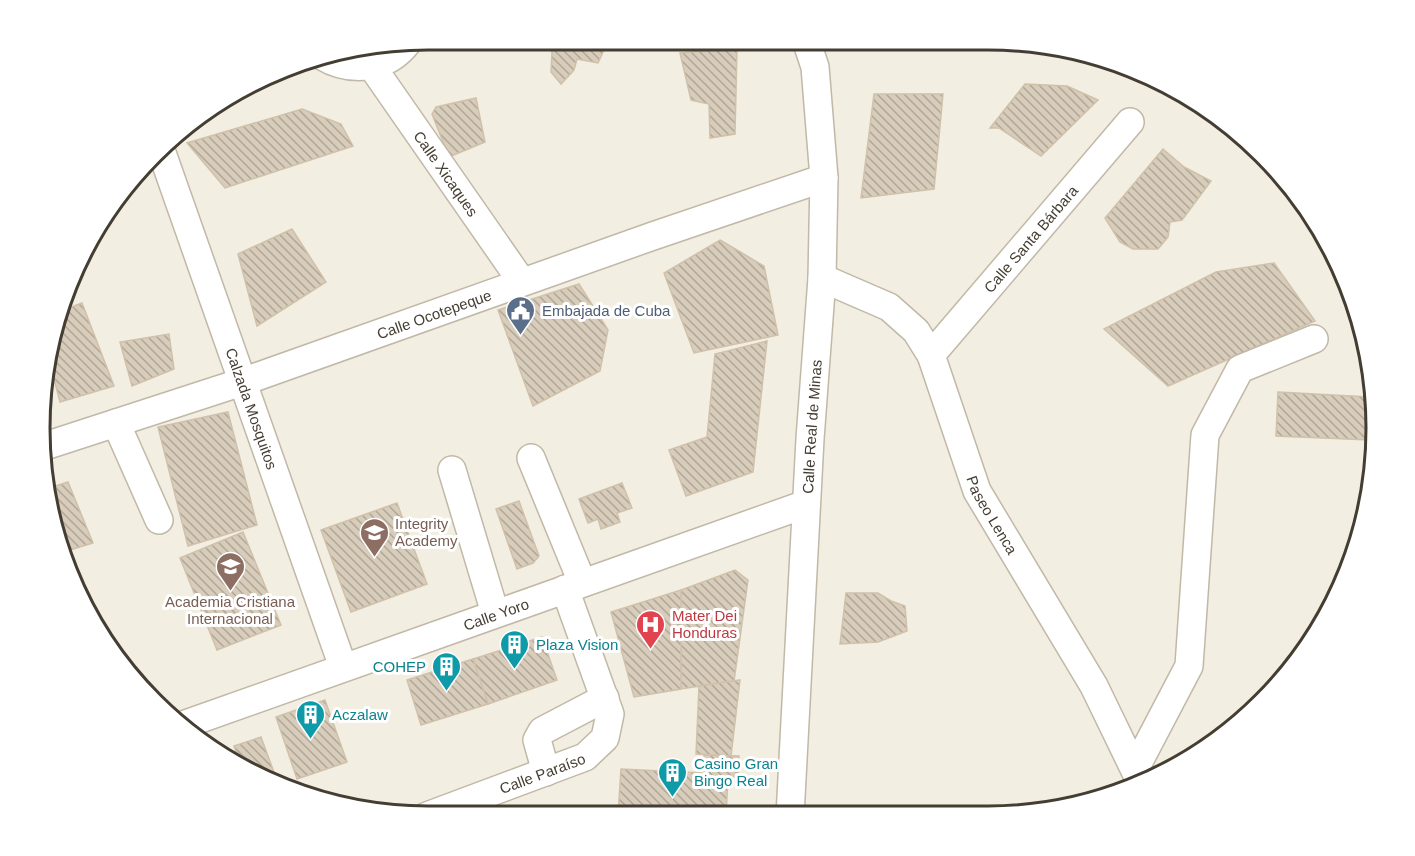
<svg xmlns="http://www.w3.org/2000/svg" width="1415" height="856" viewBox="0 0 1415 856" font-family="Arial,sans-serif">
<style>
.building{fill:url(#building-back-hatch);stroke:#d0c1aa;stroke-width:1.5}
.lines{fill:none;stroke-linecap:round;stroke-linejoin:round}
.minor-casing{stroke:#c1b8a7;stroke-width:30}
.minor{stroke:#fff;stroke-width:27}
.labels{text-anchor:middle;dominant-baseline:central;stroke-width:6;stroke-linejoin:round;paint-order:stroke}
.street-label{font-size:15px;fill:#443d32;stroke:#fff}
.service-label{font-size:15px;fill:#4e5e75;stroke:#fff;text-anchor:start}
.education-label{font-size:15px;fill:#785e54;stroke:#fff;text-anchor:start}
.health-label{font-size:15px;fill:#be3a42;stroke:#fff;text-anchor:start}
.culture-label{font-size:15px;fill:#0d838f;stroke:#fff;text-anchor:start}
.rim{fill:none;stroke:#443d32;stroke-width:3}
</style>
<defs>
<pattern id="building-back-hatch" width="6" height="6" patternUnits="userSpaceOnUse" patternTransform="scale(1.5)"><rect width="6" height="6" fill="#d8ccba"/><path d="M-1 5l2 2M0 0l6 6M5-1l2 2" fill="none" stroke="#b1a798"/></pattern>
</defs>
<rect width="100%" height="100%" fill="#f3eee2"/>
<g class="building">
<polygon points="544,39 609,39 598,63 577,59 574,70 561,84 551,72 552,52"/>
<polygon points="737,48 735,134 710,138 709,104 691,100 680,53"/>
<polygon points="1025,84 1067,86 1098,100 1041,156 999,128 990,128"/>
<polygon points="874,94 943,94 934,189 861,198"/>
<polygon points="476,98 485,142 449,157 432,114 436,107"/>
<polygon points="302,109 341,124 353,146 225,188 187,143"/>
<polygon points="1163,149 1184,167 1211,181 1182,220 1170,222 1168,237 1158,249 1133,249 1120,242 1105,218"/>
<polygon points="292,229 326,282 257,326 238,254"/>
<polygon points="720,240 764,266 778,335 694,353 664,273"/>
<polygon points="1274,263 1315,321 1168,386 1104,329 1216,272"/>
<polygon points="579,284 608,330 600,371 533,406 498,310"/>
<polygon points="82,303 114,386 60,402 50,364 58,312"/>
<polygon points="169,334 174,369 132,386 120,342"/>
<polygon points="767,341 753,472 686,496 669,450 707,437 715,354"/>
<polygon points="1278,392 1369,397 1369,440 1276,436"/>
<polygon points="228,412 257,525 188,546 158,427"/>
<polygon points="68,482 93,543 60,553 49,488"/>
<polygon points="622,483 632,508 617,513 620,522 601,529 598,519 588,523 579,499"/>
<polygon points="519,501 539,556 533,563 517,569 496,509"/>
<polygon points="397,503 427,584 351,612 321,530"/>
<polygon points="243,532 281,625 217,650 180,558"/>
<polygon points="735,570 748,580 734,681 681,689 681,590"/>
<polygon points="681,590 681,689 634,697 611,612"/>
<polygon points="846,593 878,593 891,601 905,606 907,631 878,642 840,644"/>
<polygon points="542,637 557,680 488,704 473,659"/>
<polygon points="473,659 488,704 421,725 407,680"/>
<polygon points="740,680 731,756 696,754 699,686"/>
<polygon points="325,700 347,762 297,779 276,717"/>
<polygon points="261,737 275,775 266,778 241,766 234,746"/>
<polygon points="704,755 739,756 738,777 728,777 726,816 618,816 621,769 704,773"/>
</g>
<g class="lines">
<defs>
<g id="minor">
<path d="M322,56C351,73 387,70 408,42"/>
<path id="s1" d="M371,65L522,282"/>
<path id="s2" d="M161,150L343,667"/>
<path id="s3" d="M822,278L889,307L916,331L931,355L977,491L1094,686L1141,783"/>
<path id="s4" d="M931,355L1130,122"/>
<polyline points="116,423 159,520"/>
<path id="s5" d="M42,447L242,382L653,236L824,178"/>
<polyline points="531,458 582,582"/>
<polyline points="452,470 495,613"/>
<path id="s6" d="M183,725L806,504"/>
<polyline points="1135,769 1189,666 1205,435 1240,369 1314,339"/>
<polyline points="546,772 537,740 542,731 605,698"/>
<path id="s7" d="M427,816L585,757L605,738L610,714L565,589"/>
<path id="s8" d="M790,816L810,439L822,278L824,178L815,67L806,40"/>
</g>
</defs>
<use href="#minor" class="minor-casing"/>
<use href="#minor" class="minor"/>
</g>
<defs>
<symbol id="civic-pin" viewBox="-11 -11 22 30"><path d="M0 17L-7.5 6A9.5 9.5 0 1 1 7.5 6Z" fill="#5c6f8a" stroke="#fff"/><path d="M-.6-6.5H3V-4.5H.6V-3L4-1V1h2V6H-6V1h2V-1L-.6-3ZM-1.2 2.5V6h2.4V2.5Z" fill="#fff"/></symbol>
<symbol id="school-pin" viewBox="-11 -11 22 30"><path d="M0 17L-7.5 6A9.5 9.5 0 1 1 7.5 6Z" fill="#8d6e63" stroke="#fff"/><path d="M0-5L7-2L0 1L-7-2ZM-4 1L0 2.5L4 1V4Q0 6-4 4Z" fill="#fff"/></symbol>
<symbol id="hospital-pin" viewBox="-11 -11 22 30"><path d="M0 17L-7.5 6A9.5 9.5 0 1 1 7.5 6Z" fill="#e0444e" stroke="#fff"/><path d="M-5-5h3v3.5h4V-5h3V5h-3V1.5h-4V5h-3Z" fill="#fff"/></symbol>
<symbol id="building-pin" viewBox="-11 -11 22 30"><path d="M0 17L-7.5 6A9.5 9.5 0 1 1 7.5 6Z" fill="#0f9aa8" stroke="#fff"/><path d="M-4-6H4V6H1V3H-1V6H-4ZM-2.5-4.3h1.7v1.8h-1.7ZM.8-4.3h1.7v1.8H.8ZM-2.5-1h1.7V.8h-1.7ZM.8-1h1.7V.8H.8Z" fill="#fff"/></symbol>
</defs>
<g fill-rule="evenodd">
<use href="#civic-pin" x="504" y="294" width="33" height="45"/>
<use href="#school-pin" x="358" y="516" width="33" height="45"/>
<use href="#school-pin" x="214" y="550" width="33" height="45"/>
<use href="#hospital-pin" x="634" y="608" width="33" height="45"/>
<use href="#building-pin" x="498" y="628" width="33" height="45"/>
<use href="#building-pin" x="430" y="650" width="33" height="45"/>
<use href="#building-pin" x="294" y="698" width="33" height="45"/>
<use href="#building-pin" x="656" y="756" width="33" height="45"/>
</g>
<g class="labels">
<g class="street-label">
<text stroke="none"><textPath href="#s1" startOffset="132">Calle Xicaques</textPath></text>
<text stroke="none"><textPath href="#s4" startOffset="153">Calle Santa Bárbara</textPath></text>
<text stroke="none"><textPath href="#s5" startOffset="414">Calle Ocotepeque</textPath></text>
<text stroke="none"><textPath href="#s2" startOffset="274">Calzada Mosquitos</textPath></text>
<text stroke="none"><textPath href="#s8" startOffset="390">Calle Real de Minas</textPath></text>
<text stroke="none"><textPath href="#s3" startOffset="309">Paseo Lenca</textPath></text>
<text stroke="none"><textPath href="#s6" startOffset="332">Calle Yoro</textPath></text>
<text stroke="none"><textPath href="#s7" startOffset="123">Calle Paraíso</textPath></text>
</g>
<g class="service-label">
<text x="542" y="310">Embajada de Cuba</text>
</g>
<g class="education-label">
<text x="395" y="523">Integrity<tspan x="395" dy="17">Academy</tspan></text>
<text x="230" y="601" text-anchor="middle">Academia Cristiana<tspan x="230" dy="17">Internacional</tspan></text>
</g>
<g class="health-label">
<text x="672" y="615">Mater Dei<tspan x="672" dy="17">Honduras</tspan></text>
</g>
<g class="culture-label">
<text x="536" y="644">Plaza Vision</text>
<text x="426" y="666" text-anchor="end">COHEP</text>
<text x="332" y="714">Aczalaw</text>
<text x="694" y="763">Casino Gran<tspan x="694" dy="17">Bingo Real</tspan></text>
</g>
</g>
<path d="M0 0H1415V856H0ZM428 50H988A378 378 0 0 1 1366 428V428A378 378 0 0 1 988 806H428A378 378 0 0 1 50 428V428A378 378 0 0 1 428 50Z" fill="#fff" fill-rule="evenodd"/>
<path class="rim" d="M428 50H988A378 378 0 0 1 1366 428V428A378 378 0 0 1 988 806H428A378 378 0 0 1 50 428V428A378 378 0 0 1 428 50Z"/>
</svg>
